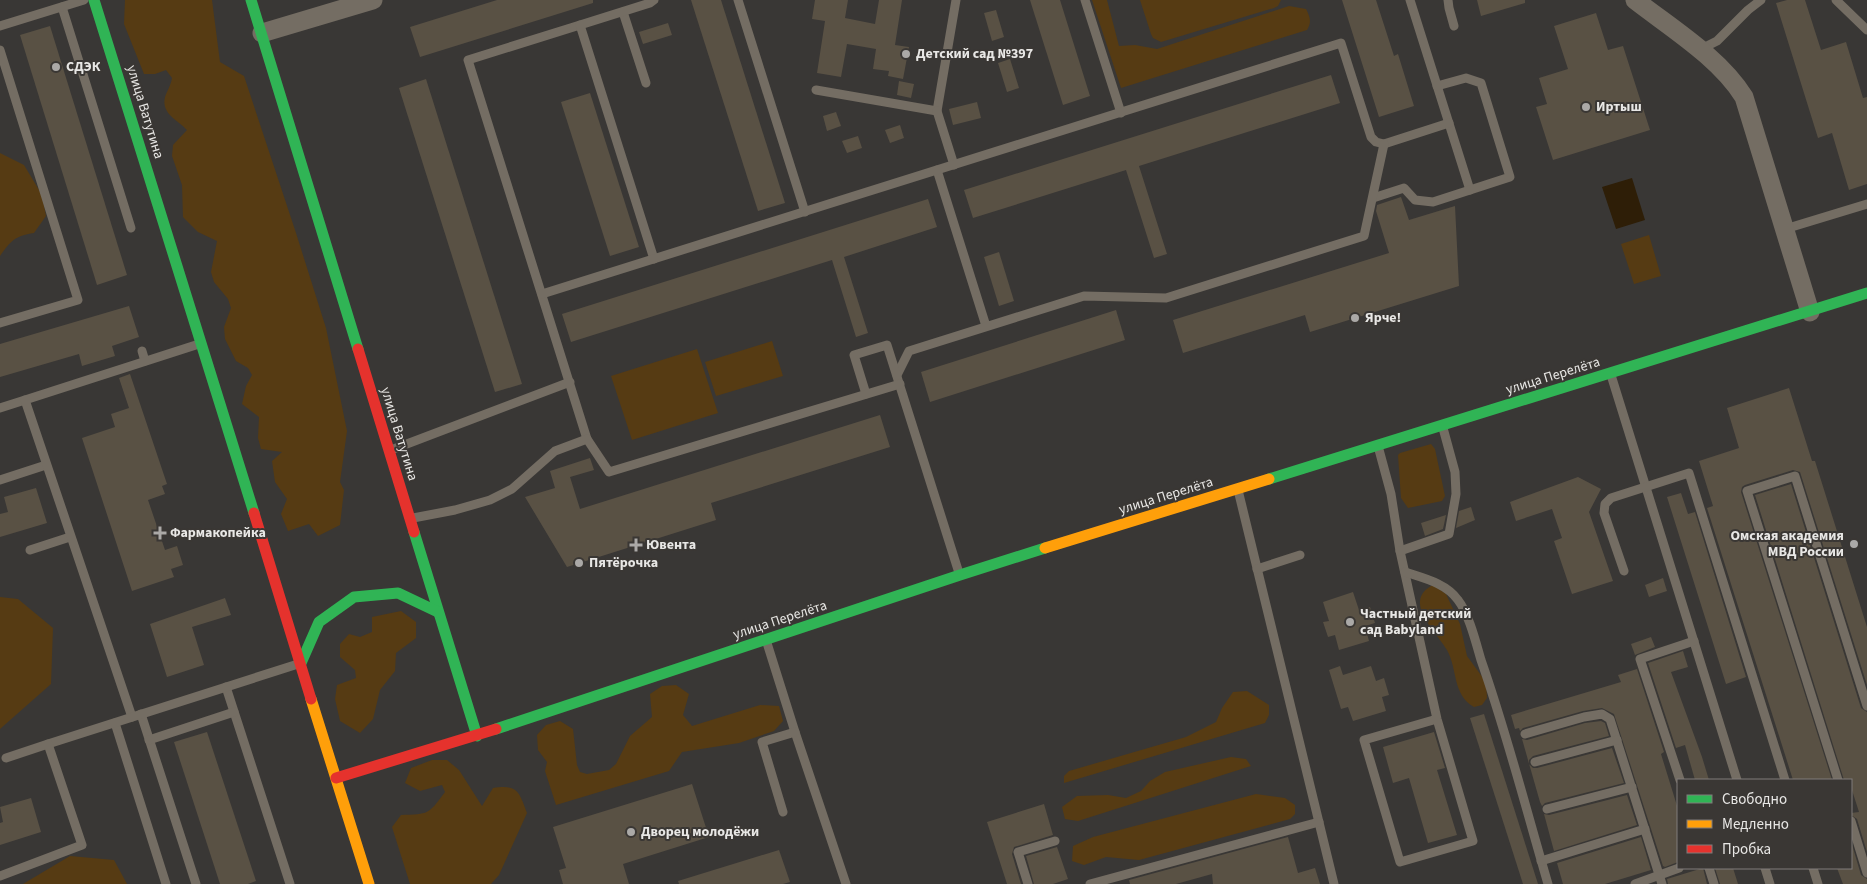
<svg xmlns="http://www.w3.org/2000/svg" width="1867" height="884" viewBox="0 0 1867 884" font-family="'Source Sans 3',sans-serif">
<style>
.green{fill:#563b13}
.water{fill:#2e1e07}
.building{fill:#595144}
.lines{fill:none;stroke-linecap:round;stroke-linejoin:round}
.lane{stroke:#746d63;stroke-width:9}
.street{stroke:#746d63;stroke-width:19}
.fast{stroke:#30b455;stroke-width:11}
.slow{stroke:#ff9f0a;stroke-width:11}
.jam{stroke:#e5322d;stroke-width:11}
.poi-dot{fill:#aba9a7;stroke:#3a3734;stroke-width:2}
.labels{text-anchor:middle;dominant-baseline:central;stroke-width:4;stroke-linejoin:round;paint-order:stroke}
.poi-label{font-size:14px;font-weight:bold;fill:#e8e7e5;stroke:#3a3734;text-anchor:start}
.street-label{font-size:14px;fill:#e8e7e5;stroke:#3a3734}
</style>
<rect width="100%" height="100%" fill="#393735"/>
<g class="green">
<path d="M125,0H212L220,62L244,76L296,233L326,328L347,431L340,482L344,490L340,525L318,536L309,524L288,531L281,514L287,499L275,482L272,461L282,452L261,449L258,438L259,417L242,404L246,386L252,375L248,368L236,361L225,339L224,327L231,308L228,299L214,282L211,272L217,241L198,232L183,217L182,185L172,156L173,145L187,130C178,120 161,114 165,97C167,91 171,85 172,78L166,70L155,74H144L124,24Z"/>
<path d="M1092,0H1107L1119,46L1135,45L1157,49L1289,6L1306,9C1310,17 1312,22 1307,30L1121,88Z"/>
<polygon points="1140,0 1281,0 1278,6 1274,8 1161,42 1153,38 1151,34"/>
<path d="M0,153L24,165L42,195L46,216L34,233C14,236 11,241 0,256Z"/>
<polygon points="1649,235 1661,276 1634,284 1621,244"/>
<polygon points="772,341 783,376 716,396 705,362"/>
<polygon points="697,349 718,413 632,440 611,376"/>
<polygon points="1431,444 1435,449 1445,496 1442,501 1408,508 1401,498 1398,455 1400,453"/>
<path d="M1433,585L1446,594L1460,624L1467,656L1486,682L1487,698L1482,705L1474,707C1452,694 1458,670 1447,650C1437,632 1401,601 1433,585Z"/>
<polygon points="0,597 18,599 53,628 51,684 0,729"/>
<polygon points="401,611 416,622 416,638 396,653 395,671 380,690 373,719 360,733 340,721 335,699 337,685 356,678 355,670 340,657 340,644 349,634 360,637 372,632 372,617"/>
<polygon points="676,685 689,694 683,715 692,726 760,705 779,706 783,721 774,731 739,743 682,752 669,771 556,805 545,771 547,762 538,750 537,735 546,725 560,721 573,729 577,765 580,772 587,774 609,770 616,764 630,736 652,717 650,694 662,686"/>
<polygon points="1247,691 1269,705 1269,715 1265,723 1064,783 1064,776 1069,771 1186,737 1216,722 1222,708 1233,692"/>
<polygon points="1231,757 1246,759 1251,766 1078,821 1065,819 1062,807 1077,796 1108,795 1126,798 1141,791 1150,781 1165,772"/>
<path d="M432,760H447L459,770L482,806L493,788C518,784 519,792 527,813L499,875L491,884H410L392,827L401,815C429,814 428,815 445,792L442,785L420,791L405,783L411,768Z"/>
<polygon points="1256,794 1285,798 1295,805 1295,814 1290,819 1139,860 1106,857 1084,865 1072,861 1073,846 1093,837"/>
<polygon points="70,856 114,860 127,884 23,884"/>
</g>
<polygon class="water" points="1632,178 1645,220 1616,229 1602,187"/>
<g class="building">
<polygon points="497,0 593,0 593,3 420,57 410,27"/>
<polygon points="691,0 721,0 785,203 758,211"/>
<polygon points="815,0 848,0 845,18 875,24 879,0 902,0 895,45 909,47 903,79 888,76 889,71 873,69 876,49 847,44 841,77 817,73 825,21 812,19"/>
<polygon points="1030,0 1060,0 1090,96 1063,105"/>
<polygon points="1342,0 1376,0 1394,56 1398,54 1414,106 1379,117"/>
<polygon points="1477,0 1525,0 1525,3 1481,16"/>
<polygon points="1787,0 1805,0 1821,50 1846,42 1863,98 1867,97 1867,184 1849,190 1832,133 1818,138 1776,3"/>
<polygon points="996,10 1004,37 992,41 984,13"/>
<polygon points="1596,13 1608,50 1623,46 1650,130 1553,160 1536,107 1547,104 1539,78 1568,69 1554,26"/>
<polygon points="668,23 672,35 643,44 639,32"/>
<polygon points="50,26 127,275 97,285 20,35"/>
<polygon points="1010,59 1019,88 1007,92 998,63"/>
<polygon points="1331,75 1340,103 1139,166 1167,254 1154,258 1126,170 973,218 964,190"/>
<polygon points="426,79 522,384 495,392 399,88"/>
<polygon points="899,81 914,84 911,98 897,95"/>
<polygon points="590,93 639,247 610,256 561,102"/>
<polygon points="977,102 981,118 953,125 949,109"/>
<polygon points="836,112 841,126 827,131 823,116"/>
<polygon points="900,125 904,138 890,143 885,130"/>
<polygon points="858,136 862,148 847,153 842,141"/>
<polygon points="1401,197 1409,220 1455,206 1459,286 1310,332 1305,315 1183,353 1173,320 1389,253 1376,211 1377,205"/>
<polygon points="928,199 937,227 844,257 868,333 856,337 832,260 571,342 562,314"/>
<polygon points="999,252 1014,301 999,306 984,257"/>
<polygon points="129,306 139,337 112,346 115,356 82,366 79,354 0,377 0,344"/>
<polygon points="1116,310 1125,340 930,402 921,372"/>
<polygon points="130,374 167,484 162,486 165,494 148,500 165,550 177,546 183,565 171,569 174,577 132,591 82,438 115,427 111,414 129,408 119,378"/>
<polygon points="1789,388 1812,461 1815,461 1867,627 1867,685 1800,472 1793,470 1745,485 1742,487 1741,492 1832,780 1793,780 1707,508 1713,506 1699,461 1739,448 1727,408"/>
<polygon points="880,415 890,447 711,503 716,520 567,567 525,497 555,488 550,471 590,458 594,470 570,477 580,509"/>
<polygon points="1578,477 1601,489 1589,512 1613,581 1572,594 1554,541 1562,538 1552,509 1516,521 1510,502"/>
<polygon points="1791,484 1861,708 1867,712 1867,852 1857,819 1851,815 1851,813 1859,812 1851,787 1851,780 1844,780 1755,495"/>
<polygon points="36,488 47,523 0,537 0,514 8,512 4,497"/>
<polygon points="1681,493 1688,514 1695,512 1746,677 1726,684 1667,497"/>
<polygon points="1471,507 1475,520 1456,528 1459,511"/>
<polygon points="1446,515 1443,529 1425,536 1421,523"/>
<polygon points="1663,578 1667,591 1649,597 1645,585"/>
<polygon points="1353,592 1359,610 1370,607 1375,623 1365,626 1369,641 1339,650 1335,635 1328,637 1323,622 1329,621 1323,602"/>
<polygon points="225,598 231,615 192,627 204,665 167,677 150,624"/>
<polygon points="1651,637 1655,647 1635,655 1631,644"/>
<polygon points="1683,651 1688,667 1671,672 1702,757 1709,780 1695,780 1685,745 1676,748 1648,663"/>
<polygon points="1340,666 1343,675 1371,666 1376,681 1384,678 1389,695 1382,697 1386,711 1353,721 1348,707 1341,709 1329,670"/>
<polygon points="1637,669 1664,752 1661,754 1678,809 1678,862 1665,867 1663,866 1614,714 1602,708 1583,711 1523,728 1520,731 1519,728 1515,729 1511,715 1621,682 1618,675"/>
<polygon points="1484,714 1538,884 1523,884 1470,718"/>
<polygon points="1601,721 1605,723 1609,736 1533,756 1529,760 1529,764 1533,768 1537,768 1612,748 1624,783 1545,803 1542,806 1540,802 1522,739 1527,740 1585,723"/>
<polygon points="207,732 256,881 248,884 220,884 174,742"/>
<polygon points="1434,732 1445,768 1437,770 1457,835 1428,843 1409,778 1393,783 1383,747"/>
<polygon points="692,784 709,837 623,864 629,884 563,884 559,870 566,868 553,827"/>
<polygon points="1627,795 1637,825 1554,851 1544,814 1549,815"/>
<polygon points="31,798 41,832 0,845 0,823 3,822 0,807"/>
<polygon points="1044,804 1053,835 1014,847 1012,854 1021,884 1007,884 987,822"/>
<polygon points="1288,837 1298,873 1315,868 1320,884 1213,884 1212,874 1176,884 1130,884 1129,880"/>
<polygon points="1641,837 1651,870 1605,884 1563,884 1557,863"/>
<polygon points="1851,841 1861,875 1867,879 1867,884 1843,884 1837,868 1851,868"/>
<polygon points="1057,847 1068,879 1053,884 1034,884 1026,856"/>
<polygon points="779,850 790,882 783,884 679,884 678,881"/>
<polygon points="1703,868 1707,884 1668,884 1667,879"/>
<polygon points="1715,868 1733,868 1738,884 1720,884"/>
</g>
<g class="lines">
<g class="lane">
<polyline points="738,0 805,212"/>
<polyline points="1085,0 1121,113"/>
<polyline points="1410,0 1470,190"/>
<polyline points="1448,0 1449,8 1454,26"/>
<polyline points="1836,0 1867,30"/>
<polyline points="62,7 131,228"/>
<polyline points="623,12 646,83"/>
<polyline points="580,25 468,60 587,439"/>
<polyline points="0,26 84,0"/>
<polyline points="0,50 78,300 0,323"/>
<polyline points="1699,50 1717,41 1748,10 1761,0"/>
<polyline points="816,90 937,111 956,0"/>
<polyline points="937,111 954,165"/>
<polyline points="937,170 986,326"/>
<polyline points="1373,198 1404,188 1415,200 1433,202 1510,177 1481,83 1466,78 1437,86"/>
<polyline points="1785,229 1867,204"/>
<polyline points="654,259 580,25 650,3 654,0"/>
<polyline points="542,294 1341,43 1371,137 1376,142 1384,144 1449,123"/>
<polyline points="142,351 145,361"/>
<polyline points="897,375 909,351 1084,296 1166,298 1364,236 1384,144"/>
<polyline points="1611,375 1737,780"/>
<polyline points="866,394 854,355 887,345 959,573"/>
<polyline points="0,408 25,400"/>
<polyline points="1378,446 1391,494 1400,551 1437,719 1473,841 1400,862 1364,740 1437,719"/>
<polyline points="391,450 570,382"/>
<polyline points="0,480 46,465"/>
<polyline points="1238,490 1334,884"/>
<polyline points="413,518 455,510 490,500 512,489 555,451 587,439 609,472 900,384"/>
<polyline points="30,550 70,537"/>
<polyline points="1400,551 1449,534 1456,494 1455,472 1443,428"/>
<polyline points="1257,569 1300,555"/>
<polyline points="1624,571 1604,513 1605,504 1611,498 1689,473 1785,780"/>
<path d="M1405,572C1423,578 1446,583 1458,600C1469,614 1476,643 1481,660C1507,734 1526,809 1548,884"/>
<polyline points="767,643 795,732 846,884"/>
<polyline points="226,687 290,884"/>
<polyline points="141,714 196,884"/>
<polyline points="132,717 25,400 199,344"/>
<polyline points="115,723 166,884"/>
<polyline points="1525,734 1584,717 1602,714 1610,719 1662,884"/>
<polyline points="149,740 234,712"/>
<polyline points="48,744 298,664"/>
<polyline points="1535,762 1617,740"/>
<polyline points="1680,780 1640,659 1694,641"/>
<polyline points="1838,780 1747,491 1795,476 1867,706"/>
<polyline points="1547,809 1632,787"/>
<polyline points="783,812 762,742 795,732"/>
<polyline points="1851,821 1867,873"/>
<polyline points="1541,861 1645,829"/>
<polyline points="1709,868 1714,884"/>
<polyline points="1765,868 1770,884"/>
<polyline points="1813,868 1818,884"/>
<polyline points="0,876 82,845 48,744 6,758"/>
<polyline points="1028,884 1018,852 1055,841"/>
<polyline points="1090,884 1319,822"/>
<polyline points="1635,884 1679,868"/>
</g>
<g class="street">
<path d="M1635,0C1671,28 1720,58 1744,97L1810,312"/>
<polyline points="262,33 373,0"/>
</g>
<g class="fast">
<polyline points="94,0 254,513"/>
<polyline points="251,0 358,349"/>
<polyline points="1269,479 1867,293"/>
<polyline points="414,532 477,736"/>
<polyline points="301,663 319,622 354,597 398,593 438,612"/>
<polyline points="496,729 960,575 1045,548"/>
</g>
<g class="slow">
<polyline points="1045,548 1269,479"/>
<polyline points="311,699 369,884"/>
</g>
<g class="jam">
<polyline points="358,349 414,532"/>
<polyline points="254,513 311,699"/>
<polyline points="336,778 496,729"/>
</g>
</g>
<g class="poi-dot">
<circle cx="906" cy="54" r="5"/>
<circle cx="56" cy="67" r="5"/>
<circle cx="1586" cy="107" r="5"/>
<circle cx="1355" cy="318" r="5"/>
<path d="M157.5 525.5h5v5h5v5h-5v5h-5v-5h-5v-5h5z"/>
<circle cx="1854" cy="544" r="5"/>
<path d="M633.5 537.5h5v5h5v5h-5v5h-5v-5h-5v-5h5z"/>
<circle cx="579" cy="563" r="5"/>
<circle cx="1350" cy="622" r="5"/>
<circle cx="631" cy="832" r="5"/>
</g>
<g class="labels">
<g class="poi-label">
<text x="916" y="54">Детский сад №397</text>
<text x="66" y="67">СДЭК</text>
<text x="1596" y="107">Иртыш</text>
<text x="1365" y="318">Ярче!</text>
<text x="170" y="533">Фармакопейка</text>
<text x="1844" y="536" text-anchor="end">Омская академия<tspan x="1844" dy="16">МВД России</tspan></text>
<text x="646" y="545">Ювента</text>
<text x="589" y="563">Пятёрочка</text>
<text x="1360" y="614">Частный детский<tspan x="1360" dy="16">сад Babyland</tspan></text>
<text x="641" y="832">Дворец молодёжи</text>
</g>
<g class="street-label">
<text transform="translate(145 112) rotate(73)">улица Ватутина</text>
<text transform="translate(1553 376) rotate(-17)">улица Перелёта</text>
<text transform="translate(399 434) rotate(73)">улица Ватутина</text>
<text transform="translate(1166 496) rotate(-17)">улица Перелёта</text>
<text transform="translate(780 620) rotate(-18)">улица Перелёта</text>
</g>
</g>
<rect x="1677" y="779" width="175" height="90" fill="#3a3734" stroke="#807d7b"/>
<rect x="1687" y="795" width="25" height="8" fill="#30b455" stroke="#807d7b"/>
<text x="1722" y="804" font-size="15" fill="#e8e7e5">Свободно</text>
<rect x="1687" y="820" width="25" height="8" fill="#ff9f0a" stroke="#807d7b"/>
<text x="1722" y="829" font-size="15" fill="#e8e7e5">Медленно</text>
<rect x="1687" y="845" width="25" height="8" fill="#e5322d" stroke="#807d7b"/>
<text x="1722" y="854" font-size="15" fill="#e8e7e5">Пробка</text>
</svg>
